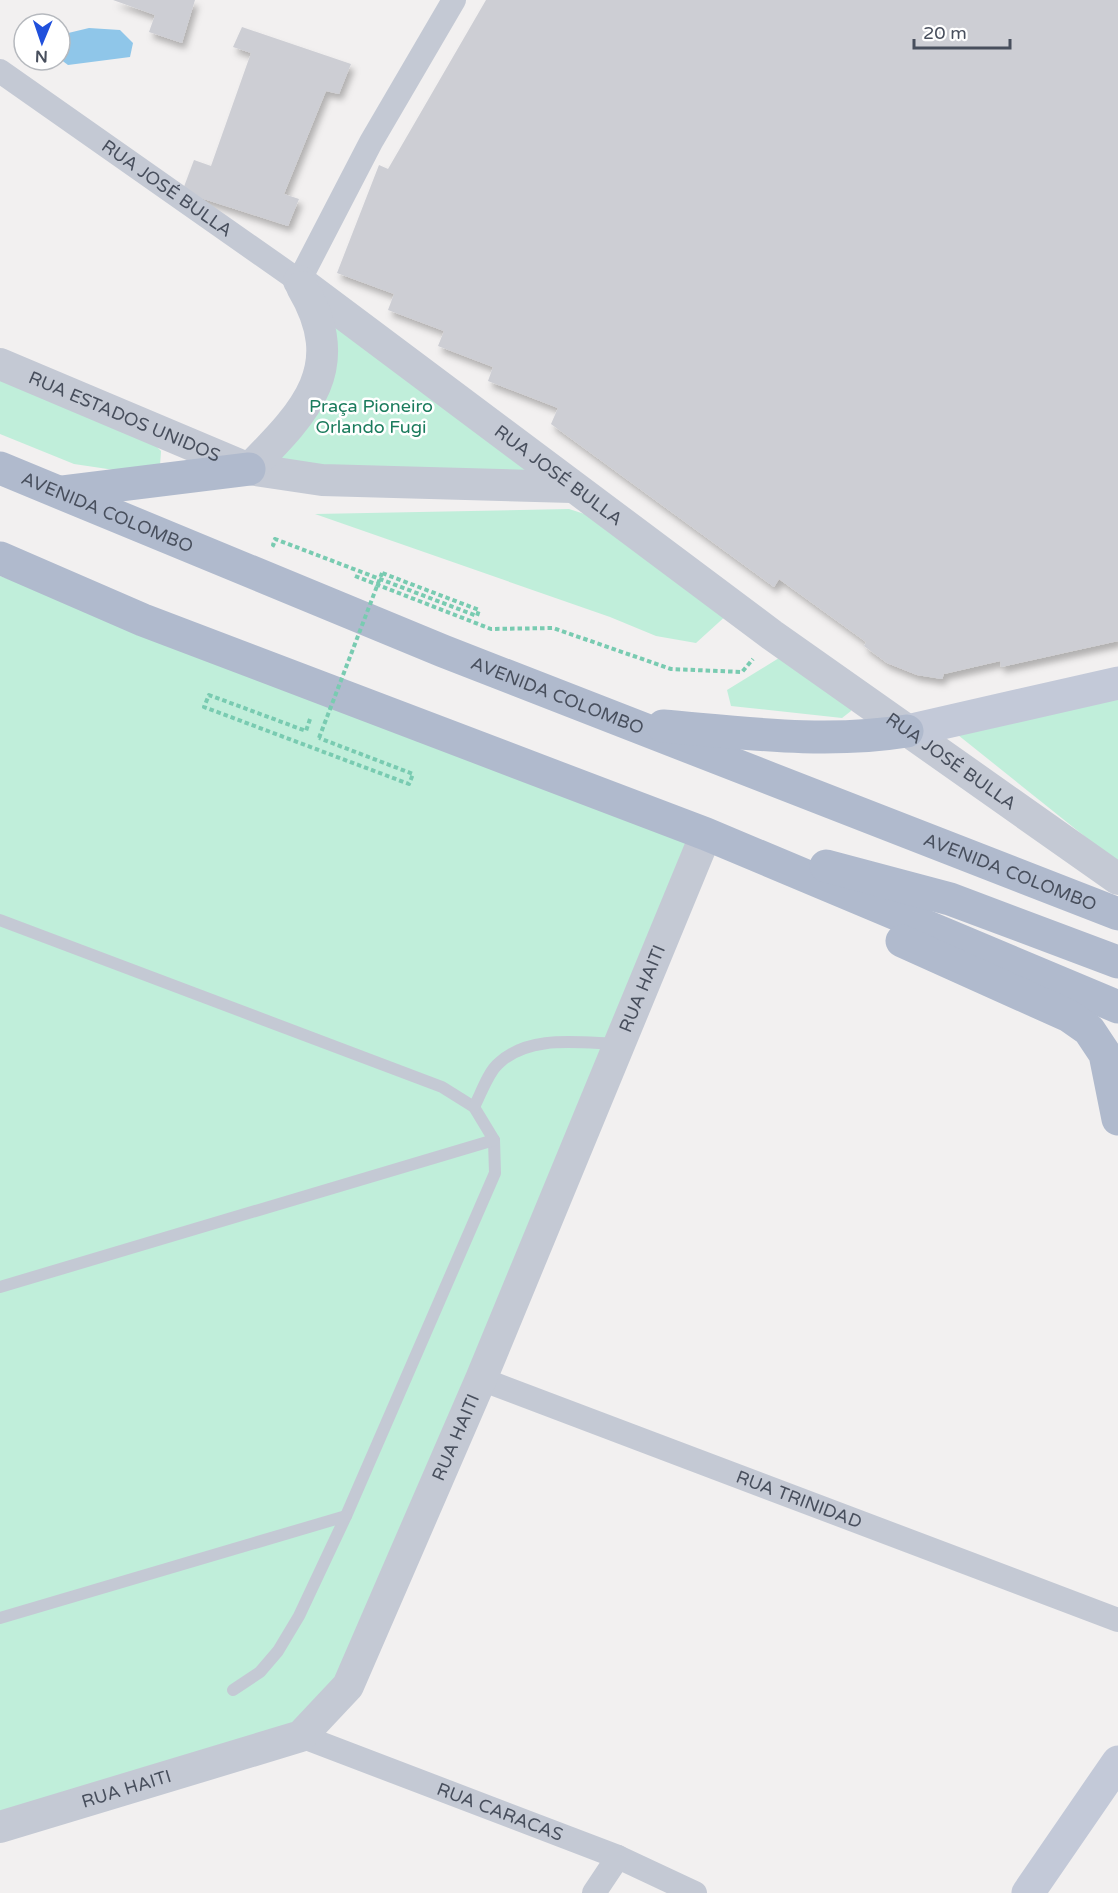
<svg xmlns="http://www.w3.org/2000/svg" width="1118" height="1893" viewBox="0 0 1118 1893" font-family="'Varela Round',sans-serif">
<style>
.green{fill:#c0eeda}
.water{fill:#8fc6e9}
.building{fill:#cdced4;filter:url(#shadow)}
.lines{fill:none;stroke-linecap:round;stroke-linejoin:round}
.path{stroke:#79cbb1;stroke-width:4;stroke-dasharray:4.5 3;stroke-linecap:butt}
.service{stroke:#c4c9d4;stroke-width:12}
.minor{stroke:#c4c9d4;stroke-width:24}
.tertiary{stroke:#c4c9d4;stroke-width:32}
.secondary{stroke:#c3c9d8;stroke-width:33}
.primary{stroke:#b0bacd;stroke-width:33}
.path-bridge{stroke:#79cbb1;stroke-width:4;stroke-dasharray:4.5 3;stroke-linecap:butt}
.labels{text-anchor:middle;dominant-baseline:central;stroke-width:5;stroke-linejoin:round;paint-order:stroke}
.street-label{font-size:18px;fill:#484f5d;stroke:#fff}
.park-label{font-size:18px;fill:#1b7c5d;stroke:#fff}
</style>
<defs>
<filter id="shadow"><feDropShadow dx="3.5" dy="6" stdDeviation="3" flood-color="#0004"/></filter>
</defs>
<rect width="100%" height="100%" fill="#f2f0f0"/>
<g class="green">
<polygon points="316,311 572,487 249,469 308,400"/>
<polygon points="0,380 150,440 161,451 160,466 148,475 74,464 0,434"/>
<polygon points="569,509 594,517 729,613 696,643 656,636 610,617 315,514"/>
<polygon points="0,576 706,834 348,1686 301,1736 0,1825"/>
<polygon points="779,658 850,701 851,711 842,718 731,706 727,690"/>
<polygon points="1118,695 1118,863 953,731"/>
</g>
<polygon class="water" points="89,28 120,30 133,43 130,57 68,65 60,59 60,35"/>
<g class="building">
<polygon points="113,0 195,0 182,43 149,32 155,15"/>
<polygon points="486,0 1118,0 1118,641 1001,667 1000,661 944,674 942,679 917,675 887,663 864,646 866,642 779,579 774,587 551,424 558,408 488,381 493,367 438,346 444,331 388,310 394,294 337,273 379,165 388,169"/>
<polygon points="242,27 351,64 339,94 326,91 284,194 299,199 288,226 182,192 194,160 211,166 251,53 233,47"/>
</g>
<g class="lines">
<g class="path">
<polyline points="275,546 273,545 275,539 477,616 479,610 382,573"/>
<polyline points="355,576 491,629 553,628 671,669 742,672 753,659"/>
<polyline points="310,719 306,731 209,695 204,707 409,784 413,774 319,738"/>
</g>
<g class="service">
<polyline points="0,920 442,1087 474,1107 494,1140 495,1173 346,1516 299,1616 278,1651 260,1672 233,1690"/>
<path d="M474,1107C481,1094 488,1072 499,1063C530,1034 580,1043 619,1044"/>
<polyline points="0,1287 494,1140"/>
<polyline points="0,1618 346,1516"/>
</g>
<g class="minor">
<path id="s1" d="M0,71L299,281L371,142L454,0"/>
<path id="s2" d="M481,1379L1118,1620"/>
<path id="s3" d="M301,1736L618,1857L695,1893"/>
<polyline points="594,1893 618,1857"/>
</g>
<g class="tertiary">
<path id="s4" d="M299,281L772,635L1118,879"/>
<path id="s5" d="M0,364L249,469L322,480L572,487"/>
<path d="M249,469C305,412 350,368 302,287"/>
<path id="s6" d="M0,1827L301,1736L348,1686L481,1379L706,834"/>
</g>
<g class="secondary">
<polyline points="907,731 1118,683"/>
<polyline points="1028,1893 1118,1762"/>
</g>
<g class="primary">
<path id="s7" d="M0,468L443,651L1118,914"/>
<polyline points="63,492 249,469"/>
<polyline points="0,558 143,620 706,834 1118,1007"/>
<path d="M663,726C745,733 826,744 907,731"/>
<polyline points="826,866 950,899 1118,962"/>
<polyline points="902,941 1069,1016 1089,1030 1105,1054 1118,1119"/>
</g>
<polyline class="path-bridge" points="319,738 382,573"/>
</g>
<g class="labels">
<g class="street-label">
<text stroke="none"><textPath href="#s1" startOffset="204">RUA JOSÉ BULLA</textPath></text>
<text stroke="none"><textPath href="#s5" startOffset="135">RUA ESTADOS UNIDOS</textPath></text>
<text stroke="none"><textPath href="#s4" startOffset="324">RUA JOSÉ BULLA</textPath></text>
<text stroke="none"><textPath href="#s7" startOffset="116">AVENIDA COLOMBO</textPath></text>
<text stroke="none"><textPath href="#s7" startOffset="602">AVENIDA COLOMBO</textPath></text>
<text stroke="none"><textPath href="#s4" startOffset="810">RUA JOSÉ BULLA</textPath></text>
<text stroke="none"><textPath href="#s7" startOffset="1088">AVENIDA COLOMBO</textPath></text>
<text stroke="none"><textPath href="#s6" startOffset="1140">RUA HAITI</textPath></text>
<text stroke="none"><textPath href="#s6" startOffset="654">RUA HAITI</textPath></text>
<text stroke="none"><textPath href="#s2" startOffset="340">RUA TRINIDAD</textPath></text>
<text stroke="none"><textPath href="#s6" startOffset="132">RUA HAITI</textPath></text>
<text stroke="none"><textPath href="#s3" startOffset="213">RUA CARACAS</textPath></text>
</g>
<g class="park-label">
<text x="371" y="406">Praça Pioneiro<tspan x="371" dy="21">Orlando Fugi</tspan></text>
</g>
</g>
<g transform="translate(42 42) rotate(182)"><circle r="28" fill="#ffffff" stroke="#b6b9be" stroke-width="1.5"/>
<path d="M0-4.5L10 22L0 15L-10 22Z" fill="#2050dc"/>
<text y="-9" font-size="16" font-weight="bold" text-anchor="middle" fill="#484f5d">N</text>
</g>
<path d="M914 39v9h96v-9" fill="none" stroke="#484f5d" stroke-width="3"/>
<text x="923" y="39" font-size="18" fill="#484f5d" stroke="#ffffff" stroke-width="4.5" paint-order="stroke">20 m</text>
</svg>
